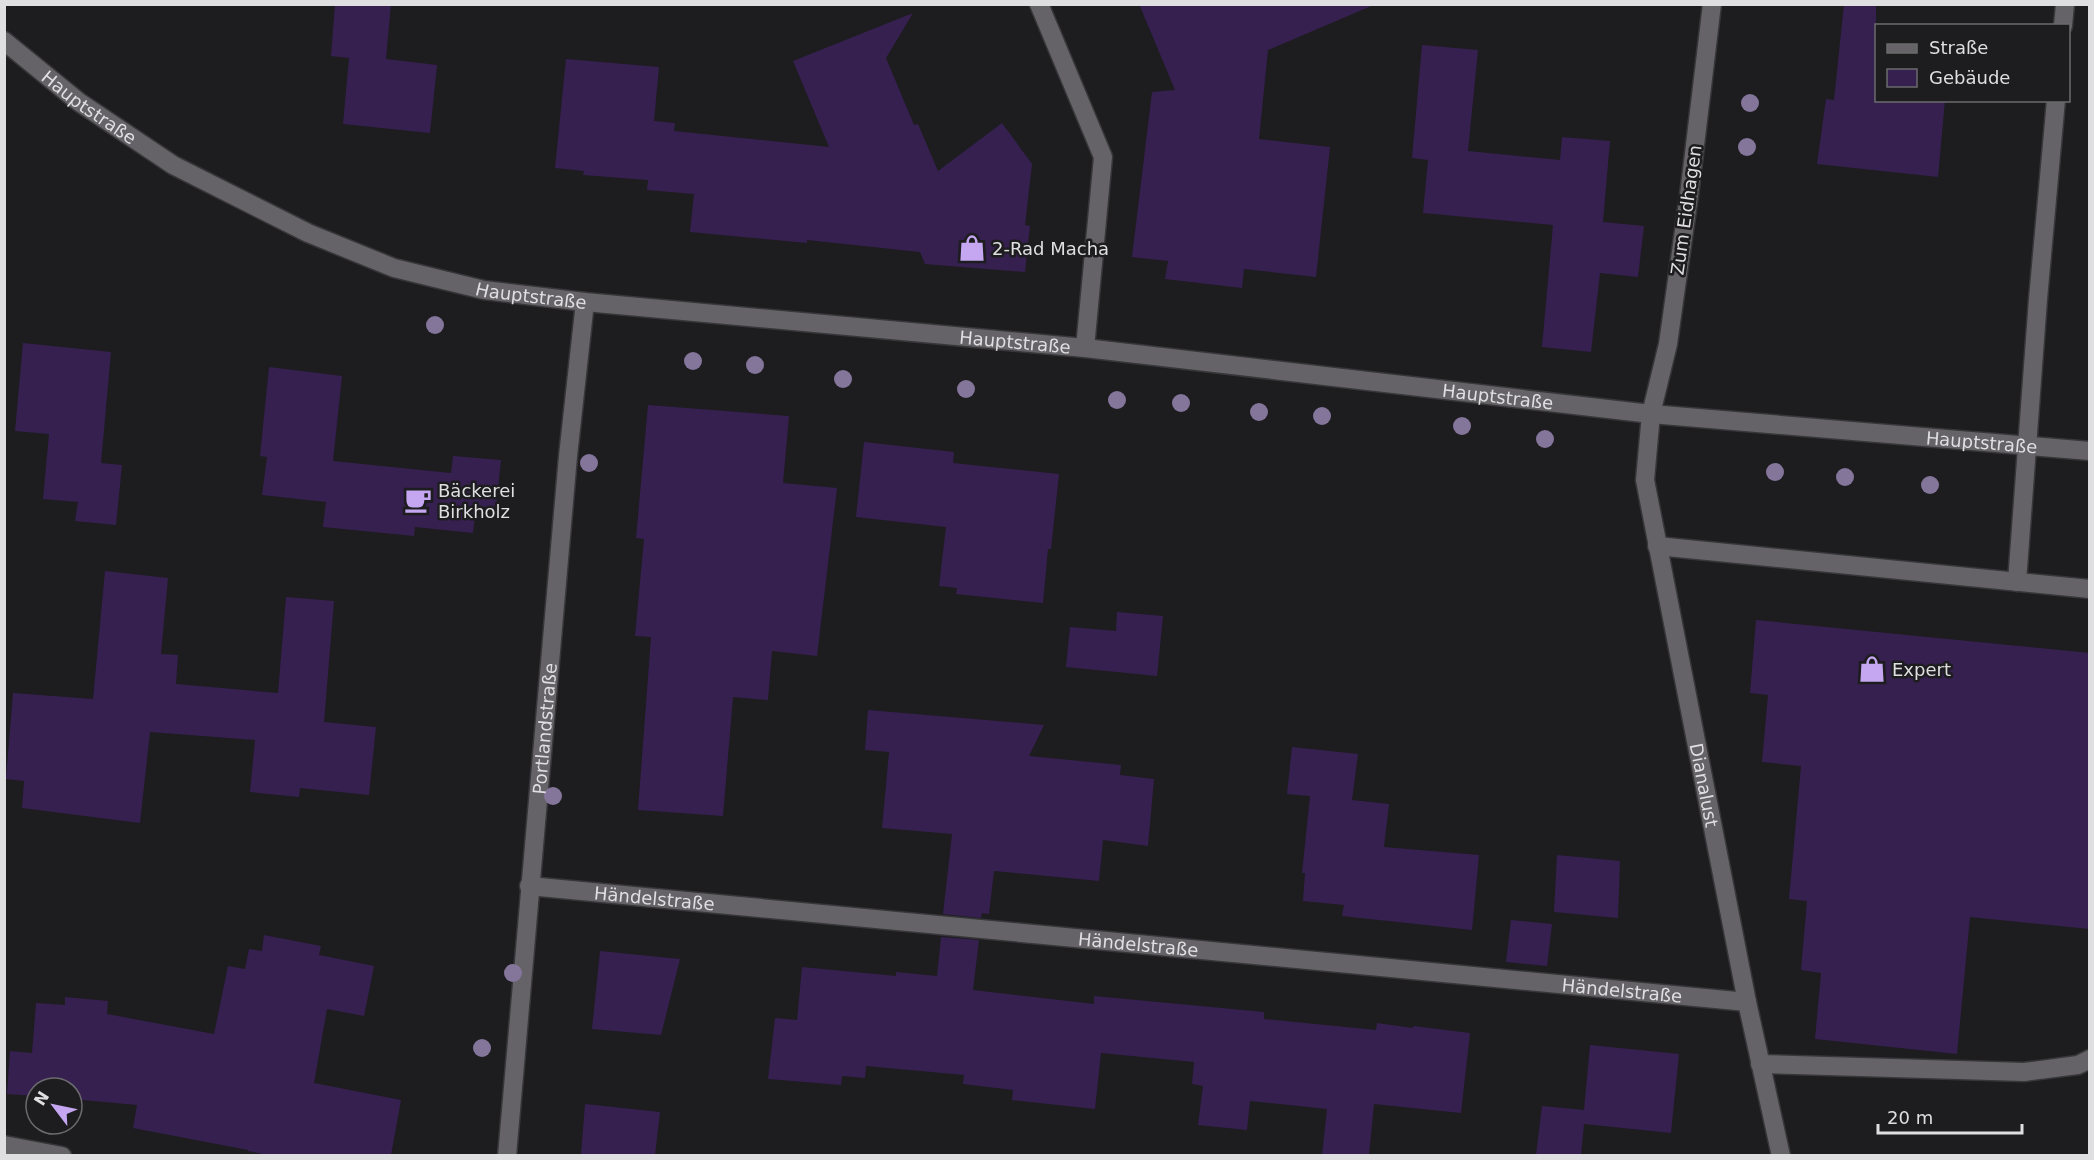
<svg xmlns="http://www.w3.org/2000/svg" width="2094" height="1160" viewBox="0 0 2094 1160" font-family="'DejaVu Sans',sans-serif">
<style>
.building{fill:#362050}
.lines{fill:none;stroke-linecap:round;stroke-linejoin:round}
.minor-casing{stroke:#373639;stroke-width:21}
.minor{stroke:#656368;stroke-width:18}
.tree{fill:#84759a}
.labels{text-anchor:middle;dominant-baseline:central;stroke-width:5;stroke-linejoin:round;paint-order:stroke}
.street-label{font-size:18px;fill:#dfdee1;stroke:#1d1c1f}
.poi-label{font-size:18px;fill:#dfdee1;stroke:#1d1c1f;text-anchor:start}
</style>
<rect width="100%" height="100%" fill="#1d1c1f"/>
<g class="building">
<polygon points="335,4 391,4 386,59 437,65 430,133 343,124 349,58 331,56"/>
<polygon points="1139,4 1376,4 1268,50 1259,139 1330,147 1316,277 1244,269 1242,288 1165,279 1168,261 1132,257 1152,92 1175,90"/>
<polygon points="1844,4 1876,4 1876,100 1945,100 1938,177 1817,164 1826,99 1834,100"/>
<polygon points="913,13 886,58 914,125 918,124 938,171 1002,123 1032,164 1025,225 1030,226 1025,272 925,264 920,252 807,240 807,243 690,232 694,194 647,190 648,180 583,175 584,171 555,168 566,59 659,67 654,121 675,123 674,131 829,147 793,61"/>
<polygon points="1422,45 1478,50 1468,151 1560,160 1562,137 1610,141 1603,222 1644,226 1638,277 1600,273 1591,352 1542,347 1553,225 1423,213 1428,160 1412,158"/>
<polygon points="23,343 111,352 101,463 122,465 116,525 75,521 78,502 43,499 49,434 15,431"/>
<polygon points="269,367 342,376 333,461 451,473 453,456 501,460 496,508 476,506 473,533 415,527 414,536 323,527 326,502 262,495 267,457 260,456"/>
<polygon points="648,405 789,416 783,483 837,488 817,656 772,651 768,700 733,697 723,816 638,810 651,637 635,636 644,539 636,538"/>
<polygon points="864,442 954,452 953,463 1059,474 1051,549 1048,549 1043,603 956,594 957,588 939,586 946,527 856,517"/>
<polygon points="105,571 168,578 161,654 178,655 176,684 278,693 286,597 334,601 324,722 376,727 369,795 300,788 299,797 250,792 255,740 150,732 140,823 22,808 24,781 6,779 13,693 93,699"/>
<polygon points="1117,612 1163,616 1157,676 1066,667 1070,627 1116,631"/>
<polygon points="1756,620 2090,653 2090,929 1970,917 1957,1054 1815,1039 1821,973 1801,970 1807,901 1789,899 1801,766 1762,762 1768,695 1750,693"/>
<polygon points="868,710 1044,725 1029,756 1121,765 1120,775 1154,779 1148,846 1103,840 1099,881 994,871 989,914 982,913 981,918 943,914 952,834 882,828 889,752 865,750"/>
<polygon points="1292,747 1358,754 1352,800 1389,804 1384,847 1479,855 1472,930 1342,916 1344,905 1303,901 1305,873 1302,873 1310,796 1287,794"/>
<polygon points="1557,855 1620,861 1618,918 1554,912"/>
<polygon points="1511,920 1552,924 1547,966 1506,962"/>
<polygon points="264,935 321,946 319,955 374,966 364,1016 327,1009 314,1083 401,1100 391,1155 269,1155 248,1151 248,1150 133,1128 137,1105 72,1099 72,1088 36,1088 36,1096 7,1094 10,1051 32,1053 36,1003 65,1005 65,997 108,1001 107,1014 214,1034 228,966 245,969 249,949 262,951"/>
<polygon points="941,937 979,940 973,990 1094,1004 1094,996 1264,1012 1264,1019 1376,1030 1377,1023 1413,1028 1413,1026 1470,1033 1461,1113 1374,1104 1369,1155 1322,1155 1327,1109 1250,1101 1247,1130 1198,1125 1203,1086 1192,1084 1194,1062 1101,1053 1095,1109 1012,1100 1013,1090 963,1084 964,1075 866,1066 865,1078 842,1076 841,1085 768,1079 775,1018 797,1020 802,967 896,976 896,972 937,976"/>
<polygon points="600,951 680,959 661,1035 592,1029"/>
<polygon points="1590,1045 1679,1054 1671,1133 1584,1124 1581,1155 1536,1155 1542,1106 1584,1110"/>
<polygon points="585,1104 660,1112 655,1155 581,1155"/>
</g>
<g class="lines">
<defs>
<g id="minor">
<polyline points="1039,4 1103,157 1085,348"/>
<path id="s1" d="M1712,4L1689,195L1668,344L1651,414L1645,480L1747,1002L1781,1156"/>
<polyline points="2063,26 2065,4"/>
<path id="s2" d="M4,41L79,102L173,165L308,233L394,268L484,290L585,302L1085,348L1651,414L2090,451"/>
<polyline points="1657,546 2090,589"/>
<polyline points="2017,582 2038,299 2056,100"/>
<path id="s3" d="M529,886L1747,1002"/>
<polyline points="1760,1064 2024,1072 2078,1065 2090,1059"/>
<polyline points="4,1145 62,1156"/>
<path id="s4" d="M507,1156L568,456L585,302"/>
</g>
</defs>
<use href="#minor" class="minor-casing"/>
<use href="#minor" class="minor"/>
</g>
<g class="tree">
<circle cx="1750" cy="103" r="9"/>
<circle cx="1747" cy="147" r="9"/>
<circle cx="435" cy="325" r="9"/>
<circle cx="693" cy="361" r="9"/>
<circle cx="755" cy="365" r="9"/>
<circle cx="843" cy="379" r="9"/>
<circle cx="966" cy="389" r="9"/>
<circle cx="1117" cy="400" r="9"/>
<circle cx="1181" cy="403" r="9"/>
<circle cx="1259" cy="412" r="9"/>
<circle cx="1322" cy="416" r="9"/>
<circle cx="1462" cy="426" r="9"/>
<circle cx="1545" cy="439" r="9"/>
<circle cx="589" cy="463" r="9"/>
<circle cx="1775" cy="472" r="9"/>
<circle cx="1845" cy="477" r="9"/>
<circle cx="1930" cy="485" r="9"/>
<circle cx="553" cy="796" r="9"/>
<circle cx="513" cy="973" r="9"/>
<circle cx="482" cy="1048" r="9"/>
</g>
<defs>
<symbol id="shop-bare" viewBox="-9 -9 18 18"><path d="M-5-2.5h2.3a2.7 3.5 0 0 1 5.4 0H5L5.5 6h-11ZM-1.5-2.5h3a1.5 2.3 0 0 0-3 0Z" fill="#c5a7f1" stroke="#1d1c1f" stroke-width="2.5" paint-order="stroke"/></symbol>
<symbol id="cafe-bare" viewBox="-9 -9 18 18"><path d="M-5.5-4.5H6V0H3Q3 3.5 0 3.5H-2.5Q-5.5 3.5-5.5 0ZM3-3.2v2h1.7v-2ZM-6 4.5H4V6H-6Z" fill="#c5a7f1" stroke="#1d1c1f" stroke-width="2.5" paint-order="stroke"/></symbol>
</defs>
<g fill-rule="evenodd">
<use href="#shop-bare" x="953" y="229" width="38" height="38"/>
<use href="#cafe-bare" x="399" y="481" width="38" height="38"/>
<use href="#shop-bare" x="1853" y="650" width="38" height="38"/>
</g>
<g class="labels">
<g class="street-label">
<text stroke="none"><textPath href="#s2" startOffset="108">Hauptstraße</textPath></text>
<text transform="translate(1686 210) rotate(-82)">Zum Eidhagen</text>
<text stroke="none"><textPath href="#s2" startOffset="594">Hauptstraße</textPath></text>
<text stroke="none"><textPath href="#s2" startOffset="1080">Hauptstraße</textPath></text>
<text stroke="none"><textPath href="#s2" startOffset="1566">Hauptstraße</textPath></text>
<text stroke="none"><textPath href="#s2" startOffset="2052">Hauptstraße</textPath></text>
<text stroke="none"><textPath href="#s4" startOffset="429">Portlandstraße</textPath></text>
<text stroke="none"><textPath href="#s1" startOffset="792">Dianalust</textPath></text>
<text stroke="none"><textPath href="#s3" startOffset="126">Händelstraße</textPath></text>
<text stroke="none"><textPath href="#s3" startOffset="612">Händelstraße</textPath></text>
<text stroke="none"><textPath href="#s3" startOffset="1098">Händelstraße</textPath></text>
</g>
<g class="poi-label">
<text x="992" y="248">2-Rad Macha</text>
<text x="438" y="490">Bäckerei<tspan x="438" dy="21">Birkholz</tspan></text>
<text x="1892" y="669">Expert</text>
</g>
</g>
<rect width="2094" height="1160" fill="none" stroke="#dfdee1" stroke-width="12"/>
<rect x="1875" y="24" width="195" height="78" fill="#1d1c1f" stroke="#6b6a6d" stroke-width="1.5"/>
<rect x="1887" y="44" width="30" height="9" fill="#656368" stroke="#6b6a6d" stroke-width="1.5"/>
<text x="1929" y="54" font-size="18" fill="#dfdee1">Straße</text>
<rect x="1887" y="69" width="30" height="18" fill="#362050" stroke="#6b6a6d" stroke-width="1.5"/>
<text x="1929" y="84" font-size="18" fill="#dfdee1">Gebäude</text>
<g transform="translate(54 1106) rotate(302)"><circle r="28" fill="#1d1c1f" stroke="#6b6a6d" stroke-width="1.5"/>
<path d="M0-4.5L10 22L0 15L-10 22Z" fill="#c5a7f1"/>
<text y="-9" font-size="16" font-weight="bold" text-anchor="middle" fill="#dfdee1">N</text>
</g>
<path d="M1878 1124v9h144v-9" fill="none" stroke="#dfdee1" stroke-width="3"/>
<text x="1887" y="1124" font-size="18" fill="#dfdee1" stroke="#1d1c1f" stroke-width="4.5" paint-order="stroke">20 m</text>
</svg>
